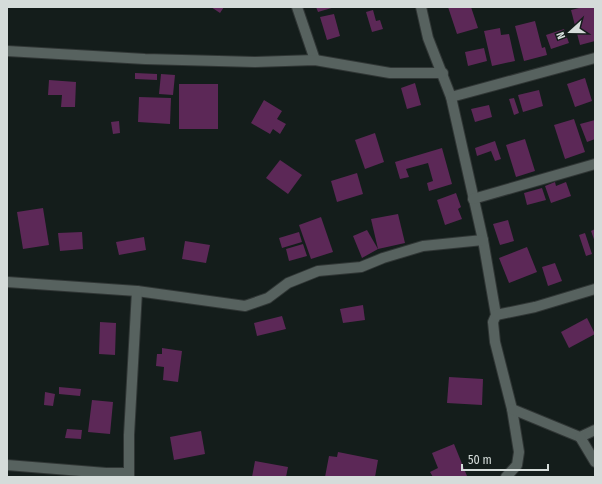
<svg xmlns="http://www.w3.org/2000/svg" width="602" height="484" viewBox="0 0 602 484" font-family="'Fira Sans Condensed',sans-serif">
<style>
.building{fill:#5c2857}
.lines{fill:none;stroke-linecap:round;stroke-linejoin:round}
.minor-casing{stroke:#303635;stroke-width:12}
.minor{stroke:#57625f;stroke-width:10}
</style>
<rect width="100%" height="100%" fill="#141d1b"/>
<g class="building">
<polygon points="211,7 224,7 220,13"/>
<polygon points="316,7 335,7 318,12"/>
<polygon points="448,7 471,7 478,28 457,34"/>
<polygon points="583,7 595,7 595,41 580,45 571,10"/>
<polygon points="373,10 376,21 380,20 383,29 372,32 366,12"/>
<polygon points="334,14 340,36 327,40 320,17"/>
<polygon points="535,21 542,48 545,47 547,55 524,61 515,26"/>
<polygon points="500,28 501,35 509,34 515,61 492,66 484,31"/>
<polygon points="564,29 569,43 551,49 546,35"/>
<polygon points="484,48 487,61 468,66 465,52"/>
<polygon points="135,73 157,74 157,80 135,79"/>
<polygon points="161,74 175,75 173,95 159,94"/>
<polygon points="585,78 592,101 575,107 567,84"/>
<polygon points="49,80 76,82 75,107 61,107 62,95 48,95"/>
<polygon points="415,83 421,105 407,109 401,88"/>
<rect x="179" y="84" width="39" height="45"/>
<polygon points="539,90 543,106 523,112 518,95"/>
<polygon points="139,97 171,98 170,124 138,122"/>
<polygon points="514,98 519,113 514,115 509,99"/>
<polygon points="264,100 282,111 277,119 286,124 280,134 273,129 270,134 251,123"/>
<polygon points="489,105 492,117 475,122 471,109"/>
<polygon points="574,119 585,152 565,159 554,125"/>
<polygon points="595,120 595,139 587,142 580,124"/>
<polygon points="119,121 120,133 113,134 111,122"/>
<polygon points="375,133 384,162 365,169 355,140"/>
<polygon points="525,139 535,171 516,177 506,145"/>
<polygon points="495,141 501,159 495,161 491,151 477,156 475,148"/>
<polygon points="442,148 452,184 429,191 427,183 433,181 428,163 406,169 409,177 400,179 395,162"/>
<polygon points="280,160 302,175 288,194 266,178"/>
<polygon points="357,173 363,194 337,202 331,181"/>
<polygon points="555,182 556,186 566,182 571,196 551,203 545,186"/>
<polygon points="542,188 546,200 527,205 524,193"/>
<polygon points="456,193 461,207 458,209 462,219 445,225 437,200"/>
<polygon points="43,208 49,245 23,249 17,212"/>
<polygon points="398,214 405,243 378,249 371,219"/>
<polygon points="321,217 333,252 311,259 299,225"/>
<polygon points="508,220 514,241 500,245 493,224"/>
<polygon points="595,229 595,242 591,231"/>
<polygon points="367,230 378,249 362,258 353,236"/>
<polygon points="82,232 83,249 60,251 58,233"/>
<polygon points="299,232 302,242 282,248 279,238"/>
<polygon points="585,233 592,254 586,256 579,235"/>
<polygon points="144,237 146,250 119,255 116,242"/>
<polygon points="185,241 210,245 206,263 182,259"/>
<polygon points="303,244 307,256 289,261 286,249"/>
<polygon points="527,247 537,272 509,283 499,258"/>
<polygon points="555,263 562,281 548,286 542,267"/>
<polygon points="363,305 365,320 343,323 340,309"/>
<polygon points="282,316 286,329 257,336 254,323"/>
<polygon points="587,318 595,334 569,348 561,332"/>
<polygon points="100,322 116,323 115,355 99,354"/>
<polygon points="162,348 182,351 178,382 163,380 164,367 156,366 157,354 162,354"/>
<polygon points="449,377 483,379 482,405 447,403"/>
<polygon points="59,387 81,389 80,396 59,394"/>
<polygon points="45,392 55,394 53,406 44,405"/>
<polygon points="92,400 113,402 110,434 88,432"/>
<polygon points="67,429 82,430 81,439 65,438"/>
<polygon points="201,431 205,454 174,460 170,437"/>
<polygon points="454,444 467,476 433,477 430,472 438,468 432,453"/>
<polygon points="338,452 378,460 375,477 325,477 329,456 337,457"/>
<polygon points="255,461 288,467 286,477 252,477"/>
</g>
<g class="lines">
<defs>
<g id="minor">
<polyline points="297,7 315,60"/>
<polyline points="421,7 428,38 451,97 483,240 496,315 493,322 495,342 512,409 519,452 517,465 506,477"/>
<polyline points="7,51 145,59 255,62 315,60 390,73 443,73"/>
<polyline points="451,97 595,58"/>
<polyline points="473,199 595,164"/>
<polyline points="7,282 137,291 245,306 268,298 288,283 318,271 361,267 383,258 423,246 483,240"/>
<polyline points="496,315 535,307 595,289"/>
<polyline points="512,409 580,437 595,430"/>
<polyline points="580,437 595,462"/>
<polyline points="7,465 106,473 129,473"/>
<polyline points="129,477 129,435 137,291"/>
</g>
</defs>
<use href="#minor" class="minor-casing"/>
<use href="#minor" class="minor"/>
</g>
<rect width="602" height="484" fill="none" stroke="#d5dcda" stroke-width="16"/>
<g transform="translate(570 32) rotate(249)" stroke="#141d1b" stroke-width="3" paint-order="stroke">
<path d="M0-3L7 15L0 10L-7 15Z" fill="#d5dcda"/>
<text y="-6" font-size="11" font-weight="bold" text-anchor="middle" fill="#d5dcda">N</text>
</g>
<path d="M462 464v6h86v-6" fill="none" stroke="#d5dcda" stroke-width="2"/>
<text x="468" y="464" font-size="12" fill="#d5dcda" stroke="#141d1b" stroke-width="3" paint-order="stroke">50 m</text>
</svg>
